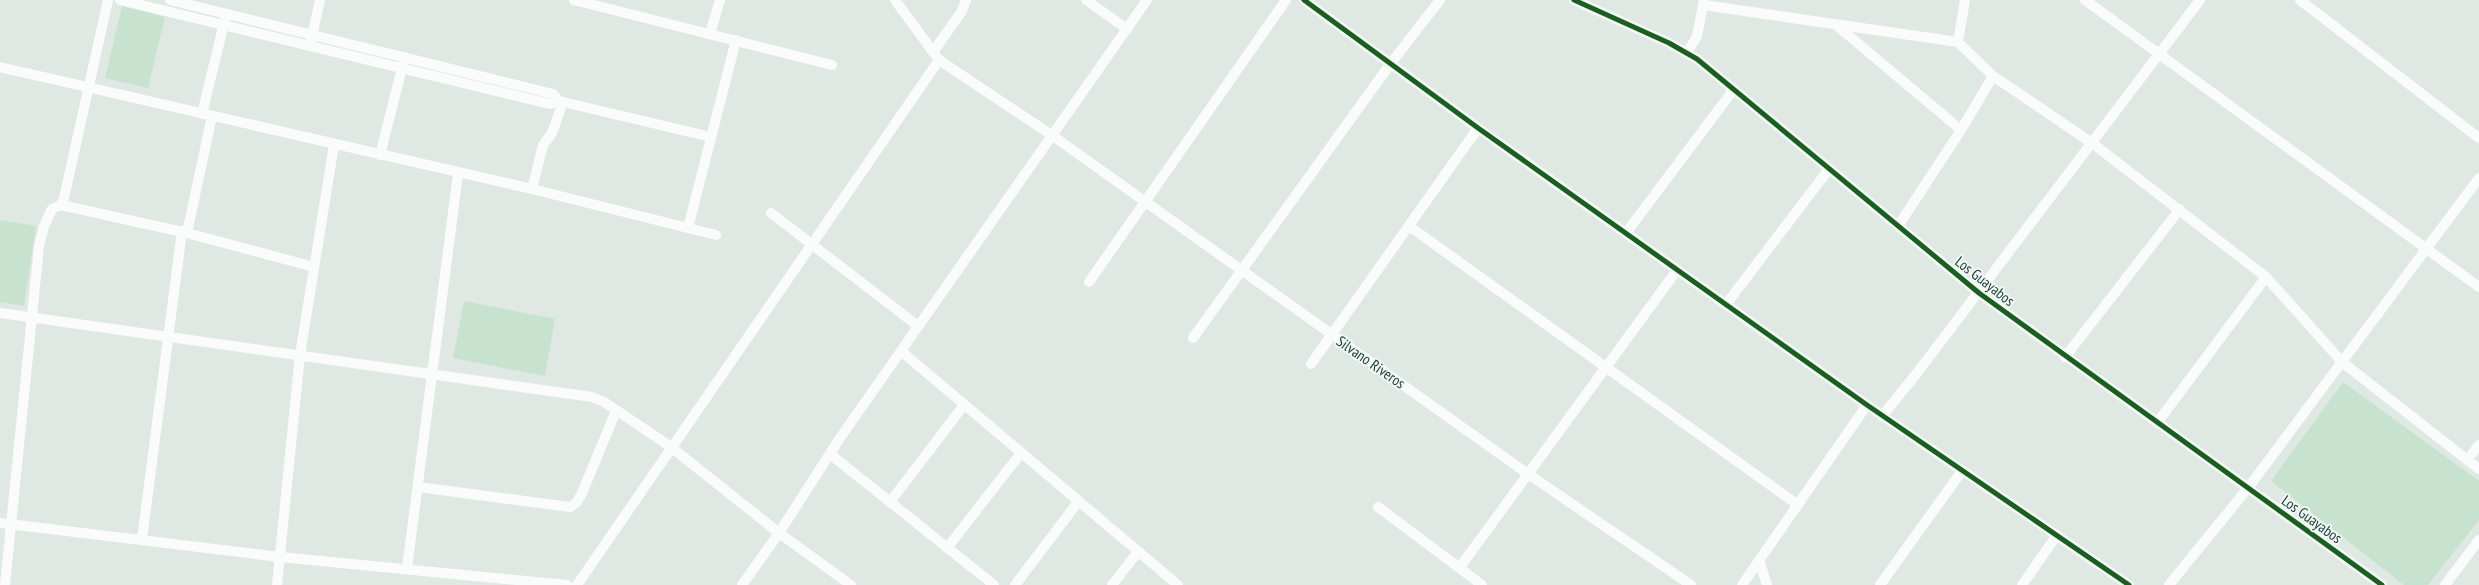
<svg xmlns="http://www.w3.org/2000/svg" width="2479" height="585" viewBox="0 0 2479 585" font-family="'PT Sans Narrow',sans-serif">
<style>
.green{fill:#c8e2d0}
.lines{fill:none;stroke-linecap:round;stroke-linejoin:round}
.minor{stroke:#fafcfb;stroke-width:10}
.cycleway-casing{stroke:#eef7f3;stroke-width:8}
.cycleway{stroke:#1b5e20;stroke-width:5}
.labels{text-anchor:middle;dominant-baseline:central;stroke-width:4;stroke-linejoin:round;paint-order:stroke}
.street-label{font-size:15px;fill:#1e3b33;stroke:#eef7f3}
</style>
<rect width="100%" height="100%" fill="#e0e8e4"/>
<g class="green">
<polygon points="122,6 165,17 148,88 105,78"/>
<polygon points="0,220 36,226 24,306 0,302"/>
<polygon points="464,301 555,319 545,376 453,358"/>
<polygon points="2343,382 2479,481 2479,520 2428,585 2404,585 2271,481"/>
</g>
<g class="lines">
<g class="minor">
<polyline points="120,0 550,104 559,101 711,137"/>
<polyline points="170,0 553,94 559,101"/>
<polyline points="574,0 832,65"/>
<polyline points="895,0 939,60 1053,136 1528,474 1691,585"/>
<polyline points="1086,0 1127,29"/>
<polyline points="1304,0 1478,128 1867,405 2129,585"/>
<polyline points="1574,0 1669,43 1697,59 1979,293 2382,585"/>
<polyline points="2085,0 2479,287"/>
<polyline points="2300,0 2479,138"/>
<polyline points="1703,5 1958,42 1993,76 2092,143 2266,277 2342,362 2479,469"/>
<polyline points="1835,24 1961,130"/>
<polyline points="710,34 720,0"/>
<polyline points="311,41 320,0"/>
<polyline points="1958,42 1965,0"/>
<polyline points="933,52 962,11 966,0"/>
<polyline points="1687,53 1697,36 1704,0"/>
<polyline points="0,67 532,189 716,235"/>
<polyline points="202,114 225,19"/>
<polyline points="380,155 403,64"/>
<polyline points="532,189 543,145 552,133 563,102"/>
<polyline points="61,205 187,233 314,267"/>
<polyline points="771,213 918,326"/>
<polyline points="1409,226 1798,505"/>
<polyline points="1898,226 1961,130 1993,76"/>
<polyline points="688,228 736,40"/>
<polyline points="187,233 212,116"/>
<polyline points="1626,233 1734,89"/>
<polyline points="1089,282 1286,0"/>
<polyline points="1727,303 1829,169"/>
<polyline points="0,313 592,397 604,402 671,447 779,533 851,585"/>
<polyline points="1193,338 1391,63 1440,0"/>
<polyline points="901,351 1178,585"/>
<polyline points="2065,357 2180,209"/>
<polyline points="1311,364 1478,128"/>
<polyline points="1882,416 1917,373 2200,0"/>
<polyline points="2157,423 2266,277"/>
<polyline points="830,454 994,585"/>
<polyline points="2467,460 2479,445"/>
<polyline points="418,487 570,507 577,502 582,493 616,411"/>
<polyline points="890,502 964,405"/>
<polyline points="1378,507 1482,585"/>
<polyline points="0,523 280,557 567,585"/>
<polyline points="142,539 182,231"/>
<polyline points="947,548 1021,453"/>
<polyline points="1759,560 1767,585"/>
<polyline points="1460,567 1677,270"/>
<polyline points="407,568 458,174"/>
<polyline points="5,585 39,246 44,226 52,209 61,205 64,198 108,0"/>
<polyline points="277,585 300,355 334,145"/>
<polyline points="577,585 939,60"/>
<polyline points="742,585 779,533 840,438 1147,0"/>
<polyline points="1015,585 1078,502"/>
<polyline points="1112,585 1138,552"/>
<polyline points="1742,585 1867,405"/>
<polyline points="1880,585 1962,471"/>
<polyline points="2022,585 2057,535"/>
<polyline points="2169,585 2248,488 2479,178"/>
<polyline points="2445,585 2479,540"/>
</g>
<defs>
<g id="cycleway">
<polyline points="1304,0 1478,128 1867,405 2129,585"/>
<polyline points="1574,0 1669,43 1697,59 1979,293 2382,585"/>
</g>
</defs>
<use href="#cycleway" class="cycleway-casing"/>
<use href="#cycleway" class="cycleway"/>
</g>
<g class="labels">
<g class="street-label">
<text transform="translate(1985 281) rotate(38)">Los Guayabos</text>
<text transform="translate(1371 362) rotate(35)">Silvano Riveros</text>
<text transform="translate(2312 519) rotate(36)">Los Guayabos</text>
</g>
</g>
</svg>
